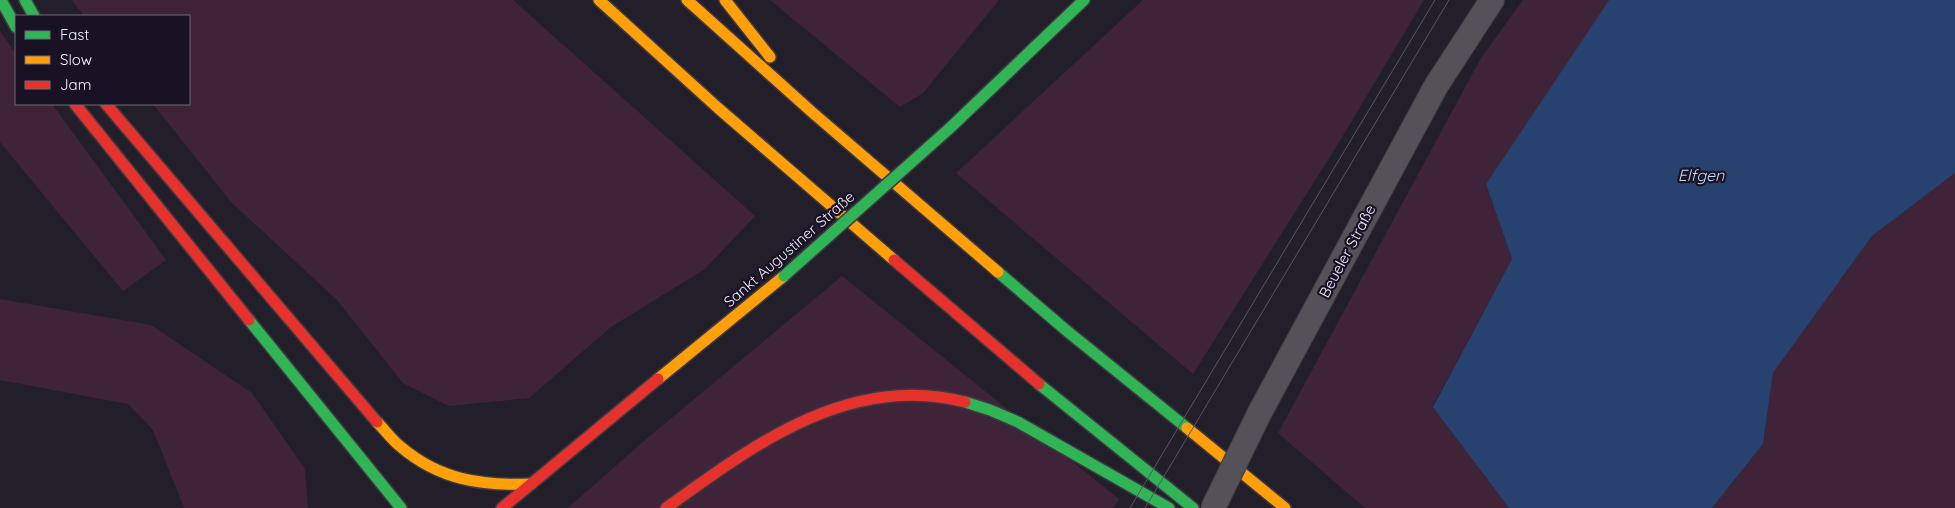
<svg xmlns="http://www.w3.org/2000/svg" width="1955" height="508" viewBox="0 0 1955 508" font-family="Quicksand,sans-serif">
<style>
.green{fill:#3f2439}
.water{fill:#27426f}
.lines{fill:none;stroke-linecap:round;stroke-linejoin:round}
.street-casing{stroke:#3c3943;stroke-width:26}
.fast-casing{stroke:#3c3943;stroke-width:14}
.slow-casing{stroke:#3c3943;stroke-width:14}
.jam-casing{stroke:#3c3943;stroke-width:14}
.street{stroke:#545258;stroke-width:24}
.fast{stroke:#30b455;stroke-width:11}
.slow{stroke:#ff9f0a;stroke-width:11}
.jam{stroke:#e5322d;stroke-width:11}
.tram{stroke:#58565d;stroke-width:1}
.street-bridge-casing{stroke:#3c3943;stroke-width:26;stroke-linecap:butt}
.fast-bridge-casing{stroke:#3c3943;stroke-width:14;stroke-linecap:butt}
.street-bridge{stroke:#545258;stroke-width:24}
.fast-bridge{stroke:#30b455;stroke-width:11}
.labels{text-anchor:middle;dominant-baseline:central;stroke-width:4.5;stroke-linejoin:round;paint-order:stroke}
.street-label{font-size:15px;fill:#f5f1fe;stroke:#181224}
.water-label{font-size:16px;font-style:italic;fill:#c8dbfb;stroke:#181224}
</style>
<rect width="100%" height="100%" fill="#221f2a"/>
<g class="green">
<polygon points="72,0 513,0 755,216 705,269 611,327 529,398 449,406 403,383 337,300 232,203 153,104 189,104 189,16 84,16"/>
<polygon points="770,0 999,0 923,93 900,107"/>
<polygon points="1143,0 1424,0 1338,144 1193,374 956,173"/>
<polygon points="1523,0 1609,0 1486,184 1512,259 1433,406 1509,508 1365,508 1278,433 1481,58"/>
<polygon points="0,31 16,54 16,104 52,104 166,260 123,291 0,142"/>
<polygon points="1955,173 1955,508 1712,508 1763,444 1773,373 1872,236"/>
<polygon points="842,276 1119,499 1113,508 568,508 645,440"/>
<polygon points="0,299 151,325 252,393 305,469 308,508 184,508 153,430 128,404 0,380"/>
</g>
<polygon class="water" points="1609,0 1955,0 1955,173 1872,236 1773,373 1763,444 1712,508 1509,508 1433,407 1512,259 1486,184"/>
<g class="lines">
<defs>
<polyline id="street" points="1260,412 1436,86 1492,0"/>
<g id="fast">
<polyline points="1,0 16,27"/>
<polyline points="25,0 34,16"/>
<polyline points="951,127 1084,0"/>
<polyline points="998,272 1067,331 1187,428"/>
<polyline points="249,320 401,508"/>
<polyline points="1039,384 1193,508"/>
<polyline points="965,402 990,410 1018,422 1169,508"/>
</g>
<g id="slow">
<polyline points="599,0 718,108 894,260"/>
<polyline points="687,0 813,113 998,272"/>
<polyline points="725,0 770,57"/>
<polyline points="658,379 784,276"/>
<path d="M377,422C385,430 392,440 401,447C440,480 482,486 531,484"/>
<polyline points="1187,428 1285,508"/>
</g>
<g id="jam">
<polyline points="75,104 249,320"/>
<polyline points="106,104 377,422"/>
<polyline points="894,260 1039,384"/>
<polyline points="502,508 658,379"/>
<path d="M666,508C753,445 851,372 965,402"/>
</g>
</defs>
<use href="#street" class="street-casing"/>
<use href="#fast" class="fast-casing"/>
<use href="#slow" class="slow-casing"/>
<use href="#jam" class="jam-casing"/>
<use href="#street" class="street"/>
<use href="#fast" class="fast"/>
<use href="#slow" class="slow"/>
<use href="#jam" class="jam"/>
<g class="tram">
<polyline points="1130,508 1435,0"/>
<polyline points="1145,508 1449,0"/>
</g>
<defs>
<polyline id="street-bridge" points="1213,508 1260,412"/>
<polyline id="fast-bridge" points="784,276 951,127"/>
</defs>
<use href="#street-bridge" class="street-bridge-casing"/>
<use href="#fast-bridge" class="fast-bridge-casing"/>
<use href="#street-bridge" class="street-bridge"/>
<use href="#fast-bridge" class="fast-bridge"/>
</g>
<g class="labels">
<g class="street-label">
<text transform="translate(789 249) rotate(-41)">Sankt Augustiner Straße</text>
<text transform="translate(1347 251) rotate(-62)">Beueler Straße</text>
</g>
<g class="water-label">
<text x="1701" y="175">Elfgen</text>
</g>
</g>
<rect x="15" y="15" width="175" height="90" fill="#181224" stroke="#706b7b"/>
<rect x="25" y="31" width="25" height="8" fill="#30b455" stroke="#706b7b"/>
<text x="60" y="40" font-size="15" fill="#f5f1fe">Fast</text>
<rect x="25" y="56" width="25" height="8" fill="#ff9f0a" stroke="#706b7b"/>
<text x="60" y="65" font-size="15" fill="#f5f1fe">Slow</text>
<rect x="25" y="81" width="25" height="8" fill="#e5322d" stroke="#706b7b"/>
<text x="60" y="90" font-size="15" fill="#f5f1fe">Jam</text>
</svg>
